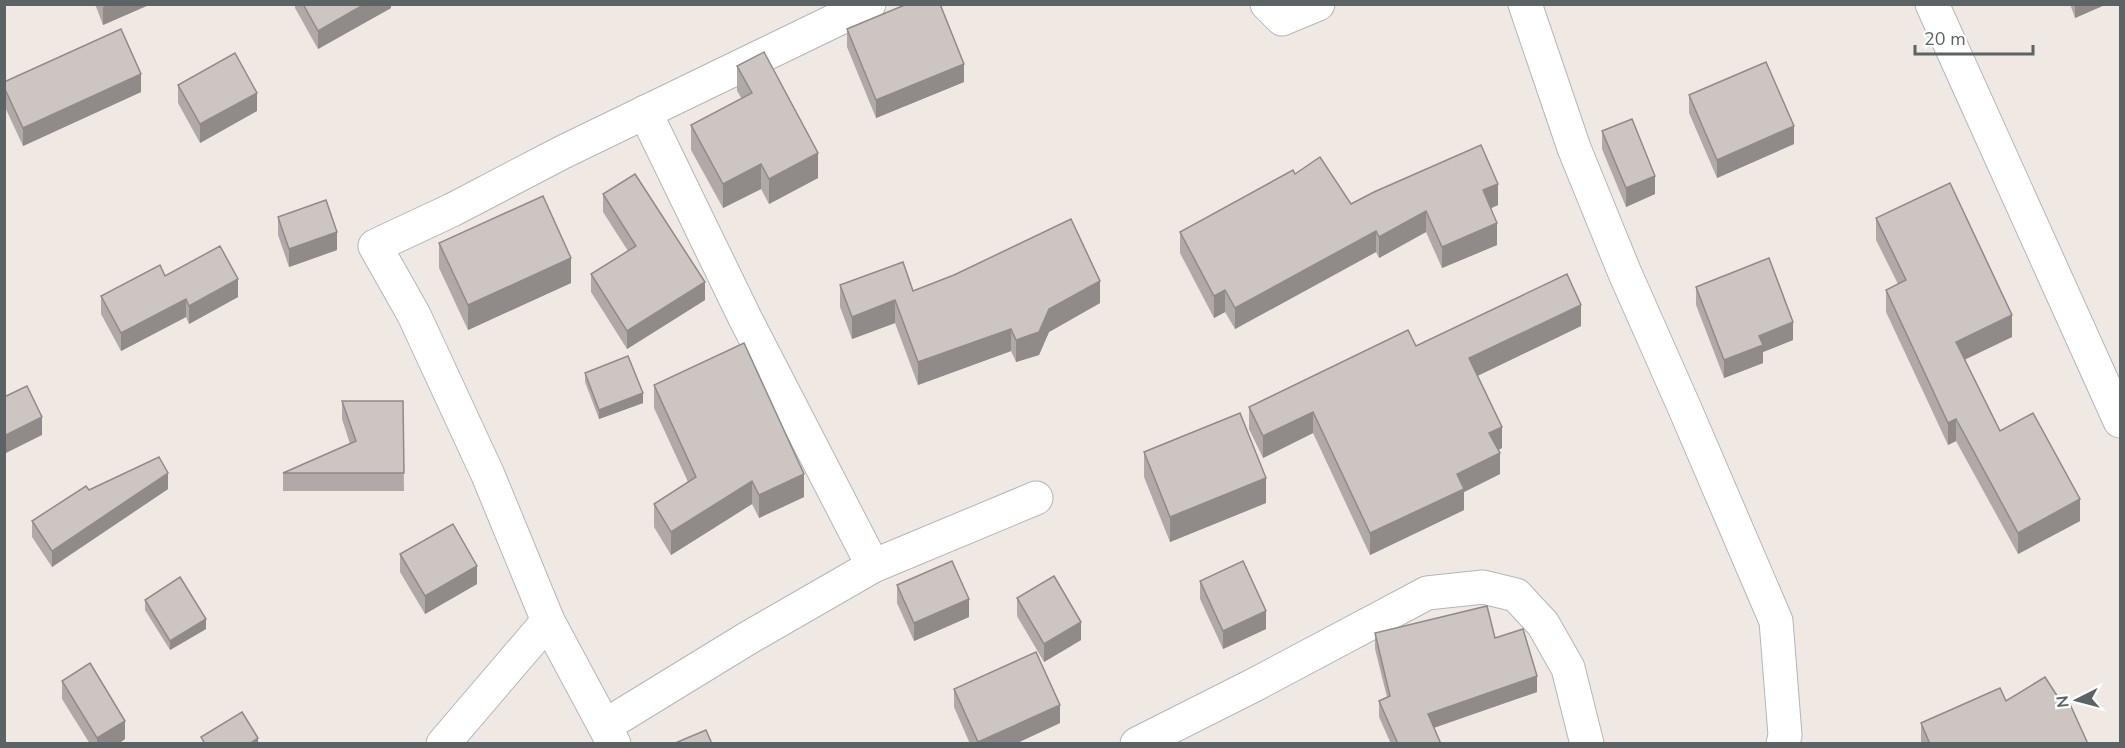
<svg xmlns="http://www.w3.org/2000/svg" width="2125" height="748" viewBox="0 0 2125 748" font-family="'Nunito Sans',sans-serif">
<style>
.lines{fill:none;stroke-linecap:round;stroke-linejoin:round}
.minor-casing{stroke:#b1b7ba;stroke-width:35}
.minor{stroke:#fff;stroke-width:33}
.wall{fill:#b0a9a7}
.shaded-wall{fill:#908a88}
.building{fill:#cdc5c2;stroke:#908a88;stroke-width:1.5}
</style>
<rect width="100%" height="100%" fill="#f0e9e3"/>
<g class="lines">
<defs>
<g id="minor">
<polyline points="1267,4 1282,19 1318,4"/>
<polyline points="1525,4 1574,148 1624,271 1685,409 1776,621 1785,735 1783,744"/>
<polyline points="1932,4 2120,421"/>
<polyline points="645,112 745,318 873,566"/>
<polyline points="606,725 748,638 873,566 1036,498"/>
<polyline points="443,744 548,621"/>
<polyline points="614,744 548,621 488,475 414,315 375,246 452,210 563,152 869,4"/>
<polyline points="1137,744 1256,684 1427,593 1483,587 1516,595 1543,624 1568,668 1587,744"/>
</g>
</defs>
<use href="#minor" class="minor-casing"/>
<use href="#minor" class="minor"/>
</g>
<g class="wall">
<polygon points="95,4 151,4 103,25"/>
<polygon points="295,4 391,4 391,8 318,49 295,8"/>
<polygon points="2070,4 2107,4 2075,18"/>
<polygon points="847,29 964,82 876,118 847,47"/>
<polygon points="737,66 818,178 769,204 761,189 723,208 691,150 691,125 742,99 737,91"/>
<polygon points="4,82 141,92 23,146 4,105"/>
<polygon points="178,85 257,111 200,143 178,103"/>
<polygon points="1689,95 1794,144 1717,178 1689,113"/>
<polygon points="1602,131 1655,194 1626,207 1602,149"/>
<polygon points="603,194 705,300 627,349 591,292 591,274 628,251 603,212"/>
<polygon points="1351,204 1498,205 1491,208 1497,245 1442,268 1426,232 1379,258 1376,252 1235,329 1225,312 1214,318 1180,253 1180,232"/>
<polygon points="278,217 337,250 289,267 278,235"/>
<polygon points="1876,218 2012,337 1964,359 2000,431 2080,521 2018,554 1956,441 1948,445 1886,312 1886,290 1898,284 1876,240"/>
<polygon points="439,243 571,283 468,330 439,268"/>
<polygon points="165,276 238,297 189,324 186,317 121,351 101,314 101,296"/>
<polygon points="840,285 913,291 1100,303 1049,332 1039,355 1016,362 1011,351 918,385 895,323 852,339 840,307"/>
<polygon points="1696,287 1793,340 1763,352 1763,363 1724,378 1696,305"/>
<polygon points="1581,326 1477,376 1502,448 1498,450 1500,474 1464,492 1464,510 1370,555 1313,433 1263,458 1249,429 1249,407 1416,346"/>
<polygon points="585,373 643,403 599,419 585,382"/>
<polygon points="654,385 804,497 759,518 752,504 671,555 654,527 654,504 688,482 654,408"/>
<polygon points="342,401 403,401 404,491 283,491 283,473 350,444 342,419"/>
<polygon points="1144,452 1266,503 1170,542 1144,477"/>
<polygon points="168,489 52,567 32,537 32,521 89,490"/>
<polygon points="400,554 477,584 425,614 400,572"/>
<polygon points="1200,581 1266,629 1223,649 1200,599"/>
<polygon points="897,585 969,617 914,641 897,603"/>
<polygon points="1017,598 1081,640 1044,662 1017,616"/>
<polygon points="145,600 206,629 170,650 145,610"/>
<polygon points="1375,633 1495,638 1537,692 1434,727 1441,744 1391,744 1379,717 1379,701 1387,697 1375,649"/>
<polygon points="62,681 125,739 118,744 90,744 62,699"/>
<polygon points="954,689 1060,723 1015,744 970,744 954,707"/>
<polygon points="2006,701 2088,744 1922,744 1921,741 1921,723"/>
</g>
<g class="shaded-wall">
<polygon points="109,4 151,4 103,25 103,7"/>
<polygon points="365,4 391,4 391,8 318,49 318,31"/>
<polygon points="2075,4 2107,4 2075,18"/>
<polygon points="964,64 964,82 876,118 876,100"/>
<polygon points="141,74 141,92 23,146 23,128"/>
<polygon points="257,93 257,111 200,143 200,124"/>
<polygon points="1794,126 1794,144 1717,178 1717,160"/>
<polygon points="818,153 818,178 769,204 769,179"/>
<polygon points="761,164 761,189 723,208 723,184"/>
<polygon points="1655,176 1655,194 1626,207 1626,188"/>
<polygon points="1498,184 1498,205 1483,212 1483,190"/>
<polygon points="1426,211 1426,232 1379,258 1379,237"/>
<polygon points="1497,223 1497,245 1442,268 1442,247"/>
<polygon points="1376,231 1376,252 1235,329 1235,308"/>
<polygon points="337,232 337,250 289,267 289,249"/>
<polygon points="571,258 571,283 468,330 468,305"/>
<polygon points="238,279 238,297 189,324 189,306"/>
<polygon points="1100,281 1100,303 1049,332 1039,355 1016,362 1016,340 1049,309"/>
<polygon points="705,282 705,300 627,349 627,331"/>
<polygon points="1225,290 1225,312 1214,318 1214,296"/>
<polygon points="186,299 186,317 121,351 121,333"/>
<polygon points="895,300 895,323 852,339 852,317"/>
<polygon points="1581,305 1581,326 1469,380 1469,358"/>
<polygon points="2012,315 2012,337 1956,364 1956,342"/>
<polygon points="1793,322 1793,340 1763,352 1763,363 1724,378 1724,360 1759,336"/>
<polygon points="1011,329 1011,351 918,385 918,362"/>
<polygon points="643,393 643,403 599,419 599,410"/>
<polygon points="1313,412 1313,433 1263,458 1263,436"/>
<polygon points="42,417 42,435 4,454 4,436"/>
<polygon points="1956,419 1956,441 1948,445 1948,423"/>
<polygon points="1502,427 1502,448 1489,454 1489,433"/>
<polygon points="1500,453 1500,474 1464,492 1464,510 1370,555 1370,533 1457,474"/>
<polygon points="168,473 168,489 52,567 52,551"/>
<polygon points="804,474 804,497 759,518 759,495"/>
<polygon points="1266,478 1266,503 1170,542 1170,517"/>
<polygon points="752,481 752,504 671,555 671,532"/>
<polygon points="2080,499 2080,521 2018,554 2018,533"/>
<polygon points="477,566 477,584 425,614 425,596"/>
<polygon points="969,599 969,617 914,641 914,623"/>
<polygon points="1266,611 1266,629 1223,649 1223,631"/>
<polygon points="206,619 206,629 170,650 170,641"/>
<polygon points="1081,622 1081,640 1044,662 1044,644"/>
<polygon points="1537,676 1537,692 1428,730 1428,714"/>
<polygon points="1060,705 1060,723 1015,744 978,744 978,742"/>
<polygon points="125,721 125,739 118,744 97,744 97,738"/>
<polygon points="258,738 258,744 249,744"/>
</g>
<g class="building">
<polygon points="303,4 365,4 318,31"/>
<polygon points="907,4 940,4 964,64 876,100 847,29"/>
<polygon points="121,29 141,74 23,128 4,87 4,82"/>
<polygon points="764,52 818,153 769,179 761,164 723,184 691,125 752,93 737,66"/>
<polygon points="235,53 257,93 200,124 178,85"/>
<polygon points="1766,62 1794,126 1717,160 1689,95"/>
<polygon points="1632,119 1655,176 1626,188 1602,131"/>
<polygon points="1481,145 1498,184 1483,190 1497,223 1442,247 1426,211 1379,237 1376,231 1235,308 1225,290 1214,296 1180,232 1293,170 1295,174 1320,157 1351,204 1374,192"/>
<polygon points="635,174 705,282 627,331 591,274 636,246 603,194"/>
<polygon points="1950,183 2012,315 1956,342 2000,431 2033,413 2080,499 2018,533 1956,419 1948,423 1886,290 1906,280 1876,218"/>
<polygon points="543,196 571,258 468,305 439,243"/>
<polygon points="326,200 337,232 289,249 278,217"/>
<polygon points="1071,219 1100,281 1049,309 1039,332 1016,340 1011,329 918,362 895,300 852,317 840,285 903,262 913,291 954,275"/>
<polygon points="220,246 238,279 189,306 186,299 121,333 101,296 160,265 165,276"/>
<polygon points="1769,258 1793,322 1759,336 1763,345 1724,360 1696,287"/>
<polygon points="1567,274 1581,305 1469,358 1502,427 1489,433 1500,453 1457,474 1464,489 1370,533 1313,412 1263,436 1249,407 1408,330 1416,346"/>
<polygon points="744,343 804,474 759,495 752,481 671,532 654,504 696,477 654,385"/>
<polygon points="628,356 643,393 599,410 585,373"/>
<polygon points="27,386 42,417 4,436 4,397"/>
<polygon points="342,401 403,401 404,473 283,473 356,441"/>
<polygon points="1240,413 1266,478 1170,517 1144,452"/>
<polygon points="159,457 168,473 52,551 32,521 86,486 89,490"/>
<polygon points="453,524 477,566 425,596 400,554"/>
<polygon points="952,561 969,599 914,623 897,585"/>
<polygon points="1243,561 1266,611 1223,631 1200,581"/>
<polygon points="1054,576 1081,622 1044,644 1017,598"/>
<polygon points="180,577 206,619 170,641 145,600"/>
<polygon points="1487,606 1495,638 1523,629 1537,676 1428,714 1441,744 1398,744 1379,701 1390,696 1375,633"/>
<polygon points="1036,652 1060,705 978,742 954,689"/>
<polygon points="90,663 125,721 97,738 62,681"/>
<polygon points="2045,677 2063,705 2069,702 2088,744 1930,744 1921,723 2000,688 2006,701"/>
<polygon points="242,712 258,738 249,744 205,744 201,737"/>
<polygon points="706,730 712,744 673,744"/>
</g>
<rect width="2125" height="748" fill="none" stroke="#5b6365" stroke-width="12"/>
<g transform="translate(2077 700) rotate(264)" stroke="#ffffff" stroke-width="4.5" paint-order="stroke">
<path d="M0-4.5L10 22L0 15L-10 22Z" fill="#5b6365"/>
<text y="-9" font-size="16" font-weight="bold" text-anchor="middle" fill="#5b6365">N</text>
</g>
<path d="M1915 45v9h118v-9" fill="none" stroke="#5b6365" stroke-width="3"/>
<text x="1924" y="45" font-size="18" fill="#5b6365" stroke="#ffffff" stroke-width="4.5" paint-order="stroke">20 m</text>
</svg>
